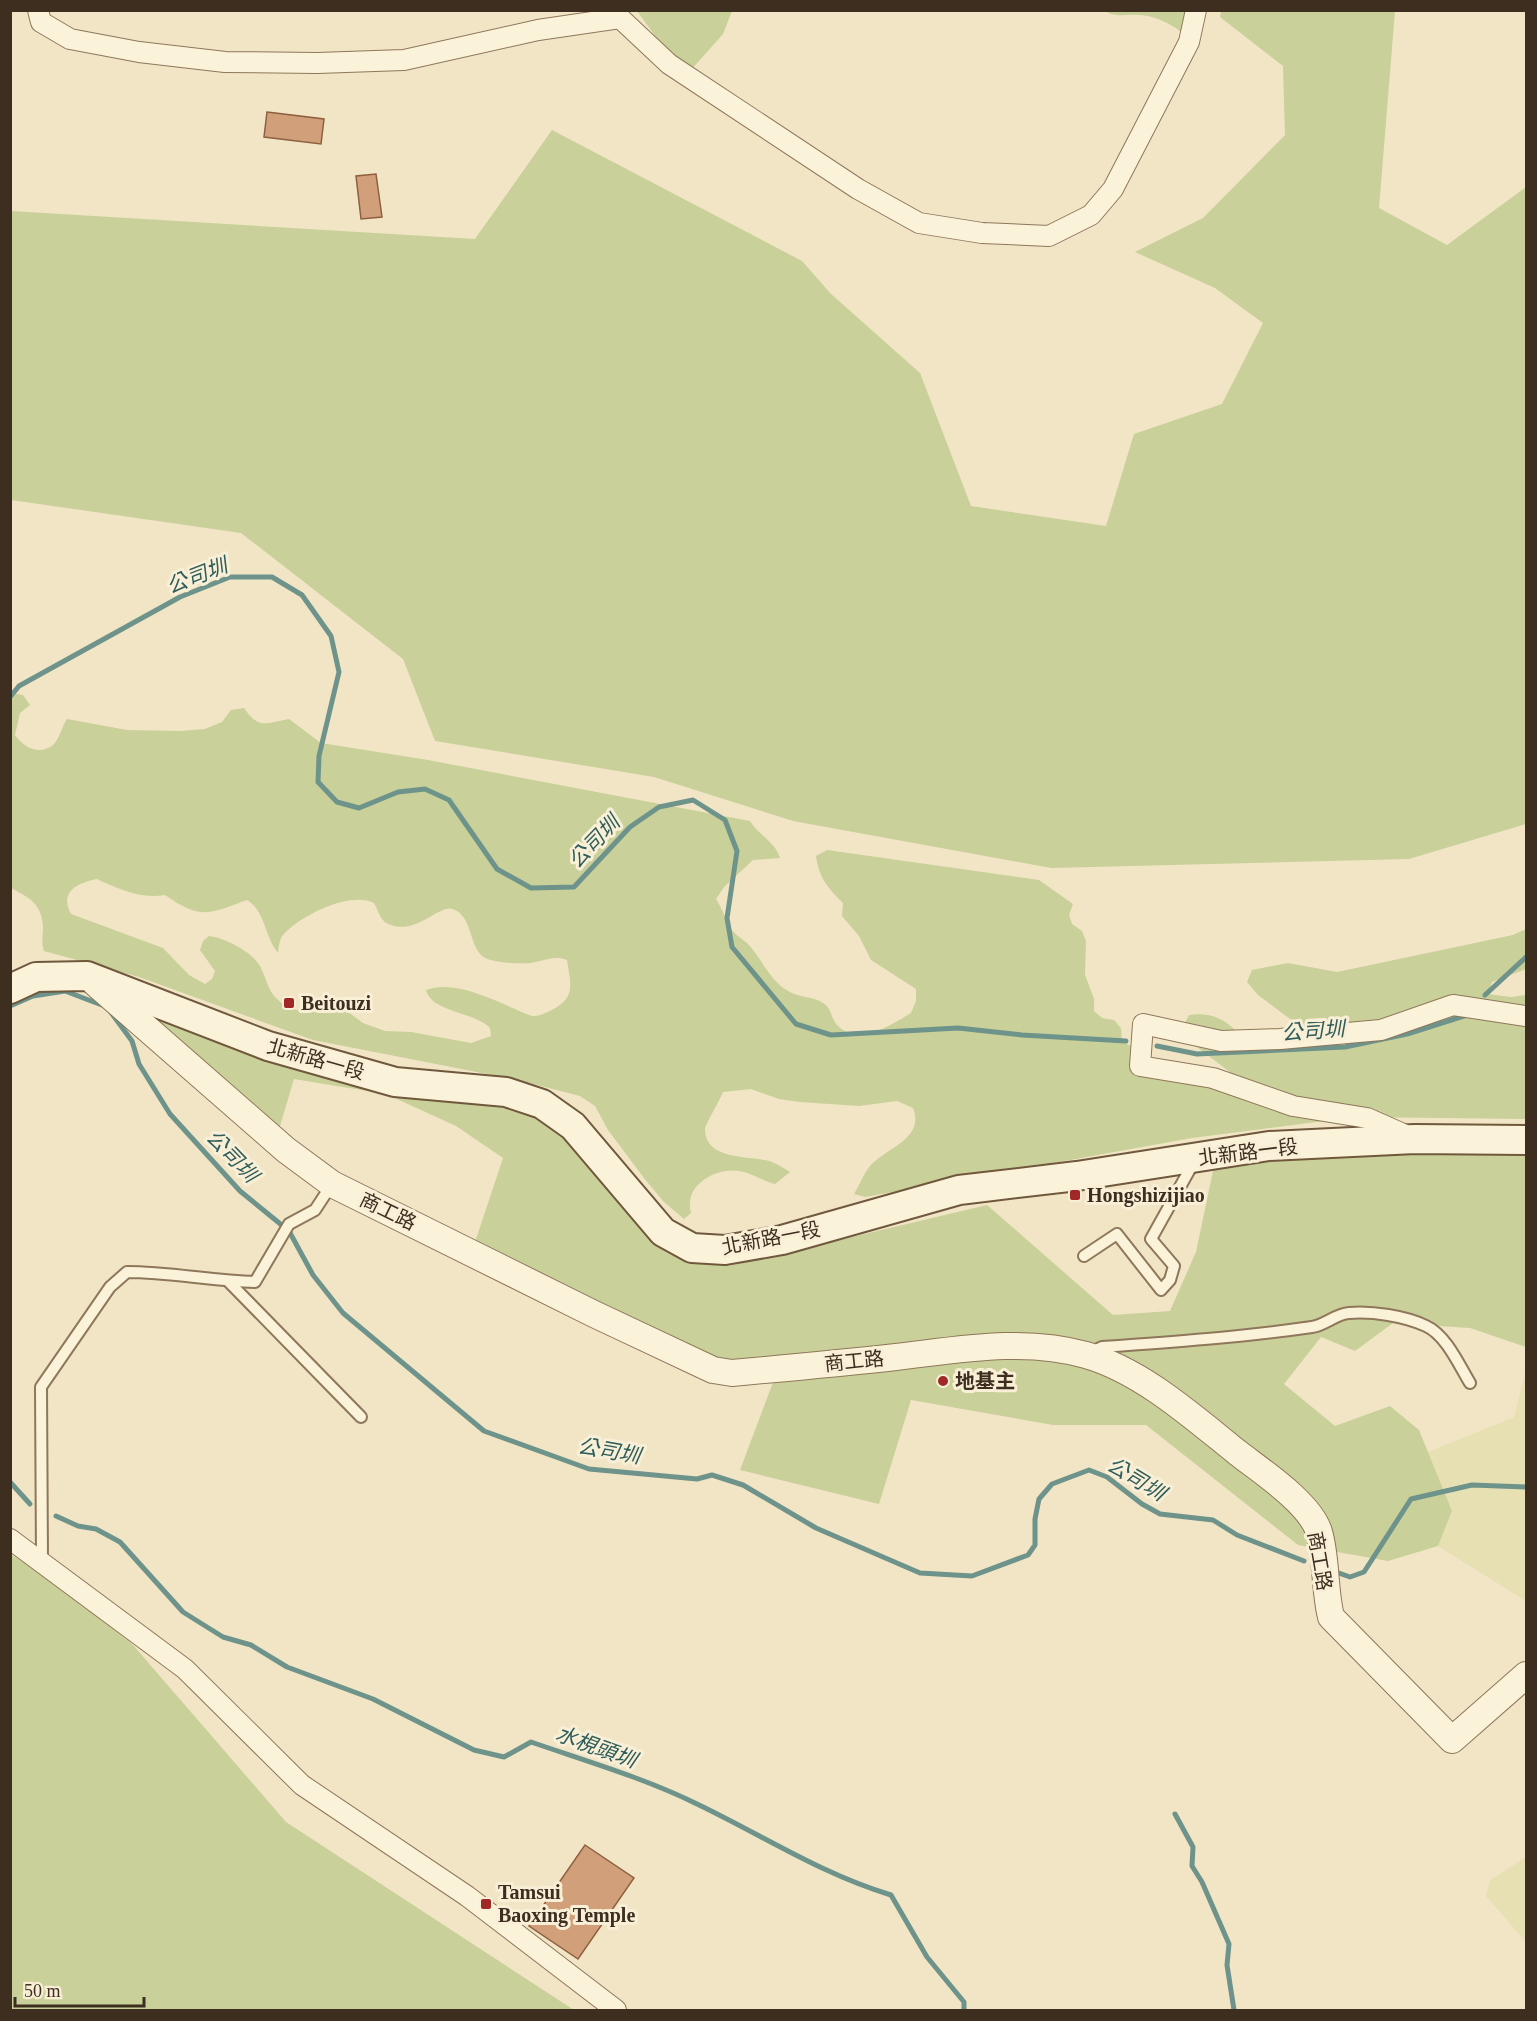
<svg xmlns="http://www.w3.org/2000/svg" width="1537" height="2021" viewBox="0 0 1537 2021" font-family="'Times New Roman','Noto Sans TC',serif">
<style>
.farmland{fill:#e7e0b3}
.green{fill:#c9d099;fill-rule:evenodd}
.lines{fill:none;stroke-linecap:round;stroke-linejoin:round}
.stream{stroke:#6e938b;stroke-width:5}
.building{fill:#d1a07a;stroke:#8e603f;stroke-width:1.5}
.service-casing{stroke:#8e775a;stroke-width:14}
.minor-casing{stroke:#8e775a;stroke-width:22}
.tertiary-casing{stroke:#8e775a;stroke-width:28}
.secondary-casing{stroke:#70583d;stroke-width:32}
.service{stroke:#fbf2da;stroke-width:10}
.minor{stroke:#fbf2da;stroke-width:20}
.tertiary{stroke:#fbf2da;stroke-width:26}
.secondary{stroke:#fbf2da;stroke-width:28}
.poi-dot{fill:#a02827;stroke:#f8efd6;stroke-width:2}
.labels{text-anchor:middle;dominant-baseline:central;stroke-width:6;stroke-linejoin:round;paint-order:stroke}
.poi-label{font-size:20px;font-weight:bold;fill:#3d2e1f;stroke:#f8efd6;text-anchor:start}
.street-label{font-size:20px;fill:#3d2e1f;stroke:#f8efd6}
.water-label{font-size:21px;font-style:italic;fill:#2e5d5b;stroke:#f8efd6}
</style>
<rect width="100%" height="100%" fill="#f1e5c6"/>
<g class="farmland">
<polygon points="1526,1370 1526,1601 1438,1546 1452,1511 1428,1452 1514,1417"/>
<polygon points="1526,1857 1526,1942 1486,1896 1490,1880"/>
</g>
<g class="green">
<polygon points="637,11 732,11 723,34 689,72 664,48"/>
<path d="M1105,11H1195L1186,36C1174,25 1155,15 1138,15C1125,14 1117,18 1105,11Z"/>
<polygon points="1221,11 1395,11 1379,208 1447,245 1526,187 1526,824 1409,859 1051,868 793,821 654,777 435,741 403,659 241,533 11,500 11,211 475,239 552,130 802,261 831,294 920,373 971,506 1106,526 1134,434 1222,404 1263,323 1215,288 1135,252 1203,218 1285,135 1283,66 1220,17"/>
<path d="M11,693L23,695L30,705L20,713L15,735C23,747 39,756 53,745C59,740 62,726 67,719L127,730L180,731L205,729L222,722L231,710L244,708C259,730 266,723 289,719L321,743L428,760L750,821C759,836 775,841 780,858L753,860L724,887L716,899C722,908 725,918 730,927C734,934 741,938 747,943C762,958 768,979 788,991C799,998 813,996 823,1003C832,1008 831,1019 837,1025C859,1048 890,1025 911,1013L916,1001V989L871,960L859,936L842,916L843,903C828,888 819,878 816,856L827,850L1039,880L1073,904L1069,915L1072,924L1082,931L1086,941L1085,975L1094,999V1011L1102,1018L1114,1020L1121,1028L1122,1041L1168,1068L1235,1076L1189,1041L1183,1027L1189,1015C1236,1009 1237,1048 1269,1049C1283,1050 1298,1039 1309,1033L1258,995L1247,982L1252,970L1288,963L1337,972L1513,935L1526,929V969L1492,982L1488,994L1511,997L1526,995V1119L1355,1117L1192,1138L865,1197L854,1194C860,1185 863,1174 870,1166C887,1147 925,1139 913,1108L897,1101L859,1106L800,1102L779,1099L751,1089L723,1092C720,1100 705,1125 705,1129C705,1159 745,1156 764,1160C773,1161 782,1167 790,1172L775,1184C763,1181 752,1173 739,1171C715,1167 683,1186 691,1213L684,1219L663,1201L644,1178L608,1130L595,1106L580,1096L518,1080L313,1040L139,977L44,951C41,942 43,936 43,927C42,903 28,897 11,888ZM97,879C119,889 139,899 165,895C201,920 208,914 247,900C266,912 264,936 278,953C279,947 279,940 283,935C300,916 349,891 374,903C377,908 379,915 382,919C385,923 390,925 394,926C419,932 440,904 453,909C474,917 468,948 485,958C496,963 519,964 531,963C544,961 554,955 567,960C571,986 576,998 550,1011C543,1014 540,1016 532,1016C502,1005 458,978 426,990C431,1012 475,1012 490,1028L491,1036L471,1043L411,1032L385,1031L363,1023L344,1009C323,1013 293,1016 277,999C268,991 266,977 260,966C251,951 225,938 209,936L203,941L200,950L215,971L212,979L205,984L189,975L163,948L71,914C59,892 77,883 97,879Z"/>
<polygon points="89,982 550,1112 660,1240 729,1266 987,1205 1113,1315 1170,1311 1196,1252 1214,1166 1526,1143 1526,1347 1470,1328 1393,1323 1355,1351 1321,1337 1284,1384 1335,1426 1390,1406 1419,1430 1452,1511 1438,1546 1388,1561 1298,1545 1146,1425 1053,1425 911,1400 879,1504 740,1470 781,1361 710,1361 473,1248 503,1158 456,1126 386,1094 294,1079 277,1136"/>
<polygon points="10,1554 57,1583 133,1645 286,1822 574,2010 11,2010"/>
</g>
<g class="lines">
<g class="stream">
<polyline points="10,697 19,686 180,597 230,577 272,577 302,595 331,636 339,672 319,756 318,782 337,802 359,808 398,792 425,789 449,800 497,869 531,888 574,887 630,827 659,807 693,800 725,820 737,851 727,918 732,947 796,1024 831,1035 958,1028 1022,1035 1126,1041"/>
<polyline points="1485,995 1526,957"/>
<polyline points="10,1006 33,996 65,991 107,1007 132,1041 139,1064 170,1114 240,1191 289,1231 313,1275 343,1313 484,1431 589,1469 697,1479 712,1475 743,1485 816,1528 920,1573 972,1576 1028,1555 1035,1545 1035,1519 1039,1499 1052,1484 1089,1470 1107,1477 1142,1504 1160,1514 1213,1520 1237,1535 1304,1561"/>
<polyline points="1157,1046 1197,1054 1345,1047 1407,1034 1467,1015"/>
<polyline points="10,1482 30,1504"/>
<path d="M56,1516L78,1526L96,1529L120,1542L183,1612L223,1637L251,1645L287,1667L373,1699L474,1750L504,1757L531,1742C586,1761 644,1778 697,1804C762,1835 821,1874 891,1895L927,1957L964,2002V2010"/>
<polyline points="1336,1572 1350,1577 1364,1572 1411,1499 1472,1485 1526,1487"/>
<polyline points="1175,1814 1193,1847 1192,1866 1202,1882 1229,1944 1227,1965 1234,2010"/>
</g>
</g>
<g class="building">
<polygon points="267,112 324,119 321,144 264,137"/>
<polygon points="376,174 382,217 361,219 356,176"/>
<polygon points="585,1845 634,1878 578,1959 529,1926"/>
</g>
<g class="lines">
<defs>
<g id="service">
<polyline points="1084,1256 1117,1234 1161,1290 1170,1280 1174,1266 1151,1239 1195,1160"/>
<polyline points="228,1281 361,1417"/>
<path d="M1088,1354L1102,1347C1173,1342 1242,1337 1312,1327C1326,1325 1335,1314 1349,1313C1372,1311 1405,1316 1426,1326C1446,1335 1459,1365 1470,1383"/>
<path d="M42,1560L41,1387L110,1287L127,1272C170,1272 212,1281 255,1282L289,1224L315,1210L332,1184"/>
</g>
<g id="minor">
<polyline points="38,10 41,22 70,39 139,52 225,62 317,63 404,60 538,30 620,18"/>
<polyline points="616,10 620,18 669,64 858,189 919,223 982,233 1049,236 1091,215 1113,189 1189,42 1196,10"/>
<polyline points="1410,1137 1367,1118 1293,1106 1213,1078 1140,1066 1143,1024 1221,1041 1280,1039 1381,1030 1453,1005 1526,1016"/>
<polyline points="10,1539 185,1669 302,1785 467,1896 616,2010"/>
</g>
<path id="tertiary" d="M95,983L286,1150L332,1184L594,1314L713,1370L732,1373C787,1368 841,1363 896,1357C957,1350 1024,1337 1086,1355C1142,1371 1193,1417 1238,1453C1261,1471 1310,1503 1319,1532C1327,1559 1324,1589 1331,1617L1452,1740L1526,1675"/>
<polyline id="secondary" points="10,989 36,977 87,976 268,1046 395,1082 506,1092 542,1104 573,1126 663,1232 692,1248 725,1250 782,1240 959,1190 1077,1176 1269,1146 1415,1139 1526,1140"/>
</defs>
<use href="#service" class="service-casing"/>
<use href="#minor" class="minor-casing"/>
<use href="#tertiary" class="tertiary-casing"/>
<use href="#secondary" class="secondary-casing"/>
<use href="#service" class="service"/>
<use href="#minor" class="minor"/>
<use href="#tertiary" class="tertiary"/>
<use href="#secondary" class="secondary"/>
</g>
<g class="poi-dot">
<rect x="283" y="997" width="12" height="12" rx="3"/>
<rect x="1069" y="1189" width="12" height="12" rx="3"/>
<circle cx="943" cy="1381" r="6"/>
<rect x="480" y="1898" width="12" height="12" rx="3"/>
</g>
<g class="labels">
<g class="poi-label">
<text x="301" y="1003">Beitouzi</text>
<text x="1087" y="1195">Hongshizijiao</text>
<text x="955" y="1381">地基主</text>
<text x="498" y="1892">Tamsui<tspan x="498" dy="23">Baoxing Temple</tspan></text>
</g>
<g class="street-label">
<text transform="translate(316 1059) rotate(16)">北新路一段</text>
<text transform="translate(1248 1152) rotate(-7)">北新路一段</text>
<text transform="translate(388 1211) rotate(26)">商工路</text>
<text transform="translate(771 1238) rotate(-11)">北新路一段</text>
<text transform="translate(854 1361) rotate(-6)">商工路</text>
<text transform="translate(1320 1561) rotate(80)">商工路</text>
</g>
<g class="water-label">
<text transform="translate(197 576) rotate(-21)">公司圳</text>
<text transform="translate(594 842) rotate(-46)">公司圳</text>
<text transform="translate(1313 1031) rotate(-4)">公司圳</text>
<text transform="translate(232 1156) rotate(46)">公司圳</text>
<text transform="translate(609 1451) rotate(10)">公司圳</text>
<text transform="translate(1136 1479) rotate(31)">公司圳</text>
<text transform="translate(596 1747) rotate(20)">水梘頭圳</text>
</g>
</g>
<rect width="1537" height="2021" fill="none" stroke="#3d2e1f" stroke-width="24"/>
<path d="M15 1997v9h129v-9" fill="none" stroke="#3d2e1f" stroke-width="3"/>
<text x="24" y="1997" font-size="18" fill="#3d2e1f" stroke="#f8efd6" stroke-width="4.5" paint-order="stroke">50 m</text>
</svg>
